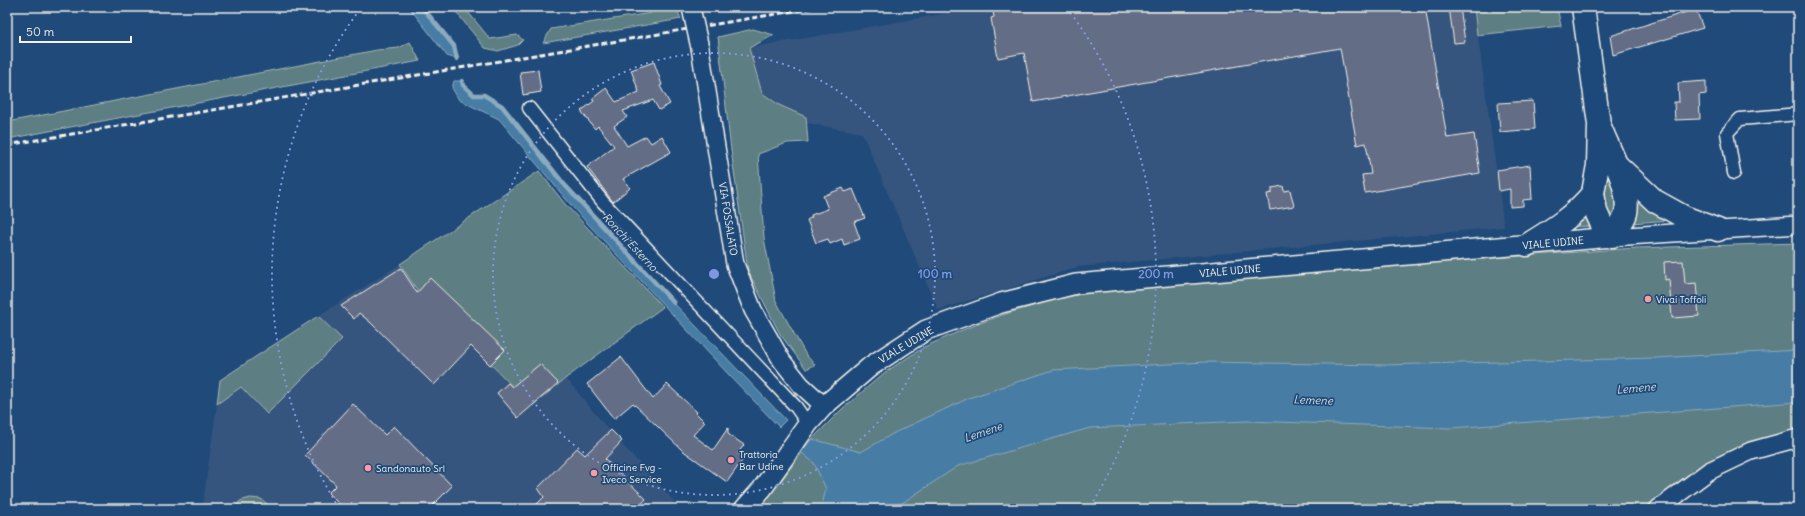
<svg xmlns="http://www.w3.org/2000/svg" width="1805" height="516" viewBox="0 0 1805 516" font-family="Delius,sans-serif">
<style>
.built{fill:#34547e}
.green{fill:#5d7e82;stroke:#a8b8b5}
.water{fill:#477ca4;stroke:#8cabbf}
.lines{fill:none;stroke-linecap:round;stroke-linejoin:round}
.stream{stroke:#8cabbf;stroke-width:4.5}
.building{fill:#646d86;stroke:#f4f1e8}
.street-casing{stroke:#f4f1e8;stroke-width:15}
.secondary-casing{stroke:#f4f1e8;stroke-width:20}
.primary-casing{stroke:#f4f1e8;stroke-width:22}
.highway-casing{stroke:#f4f1e8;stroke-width:25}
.street{stroke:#1f4a7a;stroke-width:12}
.secondary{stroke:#1f4a7a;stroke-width:17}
.primary{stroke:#1f4a7a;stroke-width:19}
.highway{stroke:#1f4a7a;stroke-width:22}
.rail{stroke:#f4f1e8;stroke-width:3;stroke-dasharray:6 3;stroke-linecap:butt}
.secondary-bridge-casing{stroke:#f4f1e8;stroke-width:20;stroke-linecap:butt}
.secondary-bridge{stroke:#1f4a7a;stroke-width:17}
.ring{fill:none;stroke:#7e97df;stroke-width:2;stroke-dasharray:2 4}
.poi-dot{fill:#ff9aa2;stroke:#1f4a7a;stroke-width:1.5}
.labels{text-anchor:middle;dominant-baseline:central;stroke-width:3.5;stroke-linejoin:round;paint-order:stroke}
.street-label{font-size:10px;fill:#f4f1e8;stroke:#1f4a7a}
.poi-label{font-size:10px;fill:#f4f1e8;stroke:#1f4a7a;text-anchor:start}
.water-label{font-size:11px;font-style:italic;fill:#dadfde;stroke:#1f4a7a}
.centre{fill:#7e97df;stroke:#1f4a7a;stroke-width:2}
.ring-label{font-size:12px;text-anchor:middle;font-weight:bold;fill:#7e97df;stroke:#1f4a7a;stroke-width:3.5;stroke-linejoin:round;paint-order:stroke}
</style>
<rect width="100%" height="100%" fill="#1f4a7a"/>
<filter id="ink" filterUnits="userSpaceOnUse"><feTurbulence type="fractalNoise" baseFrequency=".025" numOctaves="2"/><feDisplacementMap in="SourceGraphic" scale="8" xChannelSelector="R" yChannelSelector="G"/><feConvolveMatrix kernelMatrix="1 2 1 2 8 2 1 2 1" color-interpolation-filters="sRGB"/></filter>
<g filter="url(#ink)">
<g class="built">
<polygon points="982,7 1474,7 1504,227 1078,267 938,310 862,133 755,114 749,48"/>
<polygon points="400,264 415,287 532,405 566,378 608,429 674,501 667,509 202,509 217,404 241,387 267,414 341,339 318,316"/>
</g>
<g class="green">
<polygon points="452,7 464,7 490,39 517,35 523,40 518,45 498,51 485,48"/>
<polygon points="648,7 676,7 681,19 543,43 551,29 651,13"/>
<polygon points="1474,7 1557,7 1561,26 1477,35"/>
<polygon points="753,29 774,35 749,48 762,93 779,105 806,117 808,142 787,143 758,154 764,238 776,301 806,355 815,365 806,369 780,334 748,271 731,150 718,37"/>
<polygon points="410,42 420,61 7,139 7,122 377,50 399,48"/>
<polygon points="1609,170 1619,202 1614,224 1608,218 1602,184"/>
<polygon points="539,171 565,204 663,307 566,378 532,406 415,287 400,264"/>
<polygon points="1633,193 1671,220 1632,223"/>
<polygon points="1587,215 1593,226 1572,227"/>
<polygon points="1798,243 1798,429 1707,464 1645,509 760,509 812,439 841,410 884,373 924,347 960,331 1002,315 1064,297 1128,287 1464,260 1636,248"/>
<polygon points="318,316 342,339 267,414 241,387 217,404 220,380"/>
<polygon points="250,498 261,499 274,509 234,509 240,501"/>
</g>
<g class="water">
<polygon points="409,7 422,7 454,46 457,59 447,56"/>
<polygon points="454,81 462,81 463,85 474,95 484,95 502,106 563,183 672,301 786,420 779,427 730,376 576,211 499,119 459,100 452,88"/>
<polygon points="1798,350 1798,402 1451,428 1247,421 1090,428 958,466 893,509 821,509 826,489 814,463 801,452 812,439 861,452 896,432 969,398 1053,370 1206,362 1383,365 1656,358"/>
</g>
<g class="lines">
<g class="stream">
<polyline points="422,7 454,46 457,59"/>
<polyline points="462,81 463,85 474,95 484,95 502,106 563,183 674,303"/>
</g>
</g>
<g class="building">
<polygon points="992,7 1425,7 1447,138 1474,134 1480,173 1365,193 1362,175 1371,174 1366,143 1357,145 1340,48 1033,102 1024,53 998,58 991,18 994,17"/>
<polygon points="1449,7 1460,7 1465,42 1454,43"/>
<polygon points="1696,9 1703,28 1613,55 1610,36"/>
<polygon points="654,62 662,85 660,86 670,104 659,110 653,100 623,111 627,117 614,126 627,146 646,136 651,143 662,136 671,152 623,179 630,188 613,202 587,167 614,146 598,126 595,129 581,111 594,101 592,99 606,88 616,102 639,92 631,70"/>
<polygon points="538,70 541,92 523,95 520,72"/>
<polygon points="1706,81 1706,94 1699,95 1700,119 1675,120 1674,102 1679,102 1678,83"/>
<polygon points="1533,101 1535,129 1500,132 1498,103"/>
<polygon points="1530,165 1532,199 1523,200 1523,206 1510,207 1510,189 1499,191 1497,170"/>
<polygon points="1283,186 1284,191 1290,190 1294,206 1270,210 1267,194 1272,193 1272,188"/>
<polygon points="843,188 845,192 853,189 865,218 854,222 860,239 844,245 842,239 830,244 828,239 816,243 807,220 812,217 811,215 828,209 823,196"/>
<polygon points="1683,261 1685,284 1696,283 1699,316 1672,318 1669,279 1665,280 1664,262"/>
<polygon points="401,268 417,293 430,278 505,350 490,365 471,346 434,385 370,322 359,313 354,319 341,306"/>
<polygon points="621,357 653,399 667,384 697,412 696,413 705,422 693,435 713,450 728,428 728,434 744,445 738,453 744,458 727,482 682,450 633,403 614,419 587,384"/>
<polygon points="540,364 558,383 518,418 497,393 508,383 512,387"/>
<polygon points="353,404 385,435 394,426 452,486 429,509 344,509 328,493 336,485 305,455"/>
<polygon points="611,430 622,441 605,459 646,499 637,509 532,509 544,497 538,488 577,448 585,455"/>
</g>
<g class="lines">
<defs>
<g id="street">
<polyline points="529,108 603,202 796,407 808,424"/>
<polyline points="1734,173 1727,133 1740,119 1798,114"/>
</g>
<g id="secondary">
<polyline points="700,48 735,264 753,310 782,361 801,385 824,406"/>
<polyline points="1612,237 1798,225"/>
<polyline points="1658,509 1709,471 1751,451 1798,438"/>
</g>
<polyline id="primary" points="744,509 762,489 808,424 824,406 871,366 926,330 1001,303 1076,284 1612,237"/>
<g id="highway">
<path d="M1583,7L1599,124L1598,165L1593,193L1596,212L1602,225L1612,237C1616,230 1624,221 1626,213C1631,187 1608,149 1599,124"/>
<polyline points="1618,166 1655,201 1684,217 1718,230"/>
<path d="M1527,245C1553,229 1573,217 1593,193"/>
</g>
</defs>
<use href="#street" class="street-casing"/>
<use href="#secondary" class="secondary-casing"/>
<use href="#primary" class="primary-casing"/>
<use href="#highway" class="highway-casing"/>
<use href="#street" class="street"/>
<use href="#secondary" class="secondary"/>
<use href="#primary" class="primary"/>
<use href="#highway" class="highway"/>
<polyline class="rail" points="7,145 817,7"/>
<defs>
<polyline id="secondary-bridge" points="691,8 700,48"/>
</defs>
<use href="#secondary-bridge" class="secondary-bridge-casing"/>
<use href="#secondary-bridge" class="secondary-bridge"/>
</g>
</g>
<g class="ring">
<circle cx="714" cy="274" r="221"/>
<path d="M339 508A442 442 0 0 1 361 8M1067 8A442 442 0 0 1 1089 508"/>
</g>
<g class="poi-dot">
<circle cx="1648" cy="299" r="4"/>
<circle cx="731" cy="460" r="4"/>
<circle cx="368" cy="468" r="4"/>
<circle cx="594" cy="473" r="4"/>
</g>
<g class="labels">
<g class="street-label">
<text transform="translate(728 219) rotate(81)">VIA FOSSALATO</text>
<text transform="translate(1553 243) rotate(-5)">VIALE UDINE</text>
<text transform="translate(1230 271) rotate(-5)">VIALE UDINE</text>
<text transform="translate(906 345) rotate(-31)">VIALE UDINE</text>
</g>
<g class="poi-label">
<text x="1656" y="299">Vivai Toffoli</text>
<text x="739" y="454">Trattoria<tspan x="739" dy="12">Bar Udine</tspan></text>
<text x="602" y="467">Officine Fvg -<tspan x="602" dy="12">Iveco Service</tspan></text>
<text x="376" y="468">Sandonauto Srl</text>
</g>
<g class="water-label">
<text transform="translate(630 242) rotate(47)">Ronchi Esterno</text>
<text transform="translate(1636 388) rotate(-5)">Lemene</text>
<text transform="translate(1313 400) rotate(2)">Lemene</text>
<text transform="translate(983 432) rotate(-19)">Lemene</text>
</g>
</g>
<circle cx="714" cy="274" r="6" class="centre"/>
<g class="ring-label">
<text x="935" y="278">100 m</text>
<text x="1156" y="278">200 m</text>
</g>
<rect width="1805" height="516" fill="none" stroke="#1f4a7a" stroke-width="24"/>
<rect x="12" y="12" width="1781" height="492" fill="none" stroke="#f4f1e8" stroke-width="1.5" filter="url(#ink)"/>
<path d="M20 36v6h111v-6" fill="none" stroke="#f4f1e8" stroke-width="2"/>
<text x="26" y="36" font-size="12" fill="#f4f1e8" stroke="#1f4a7a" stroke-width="3" paint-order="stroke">50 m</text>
</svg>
